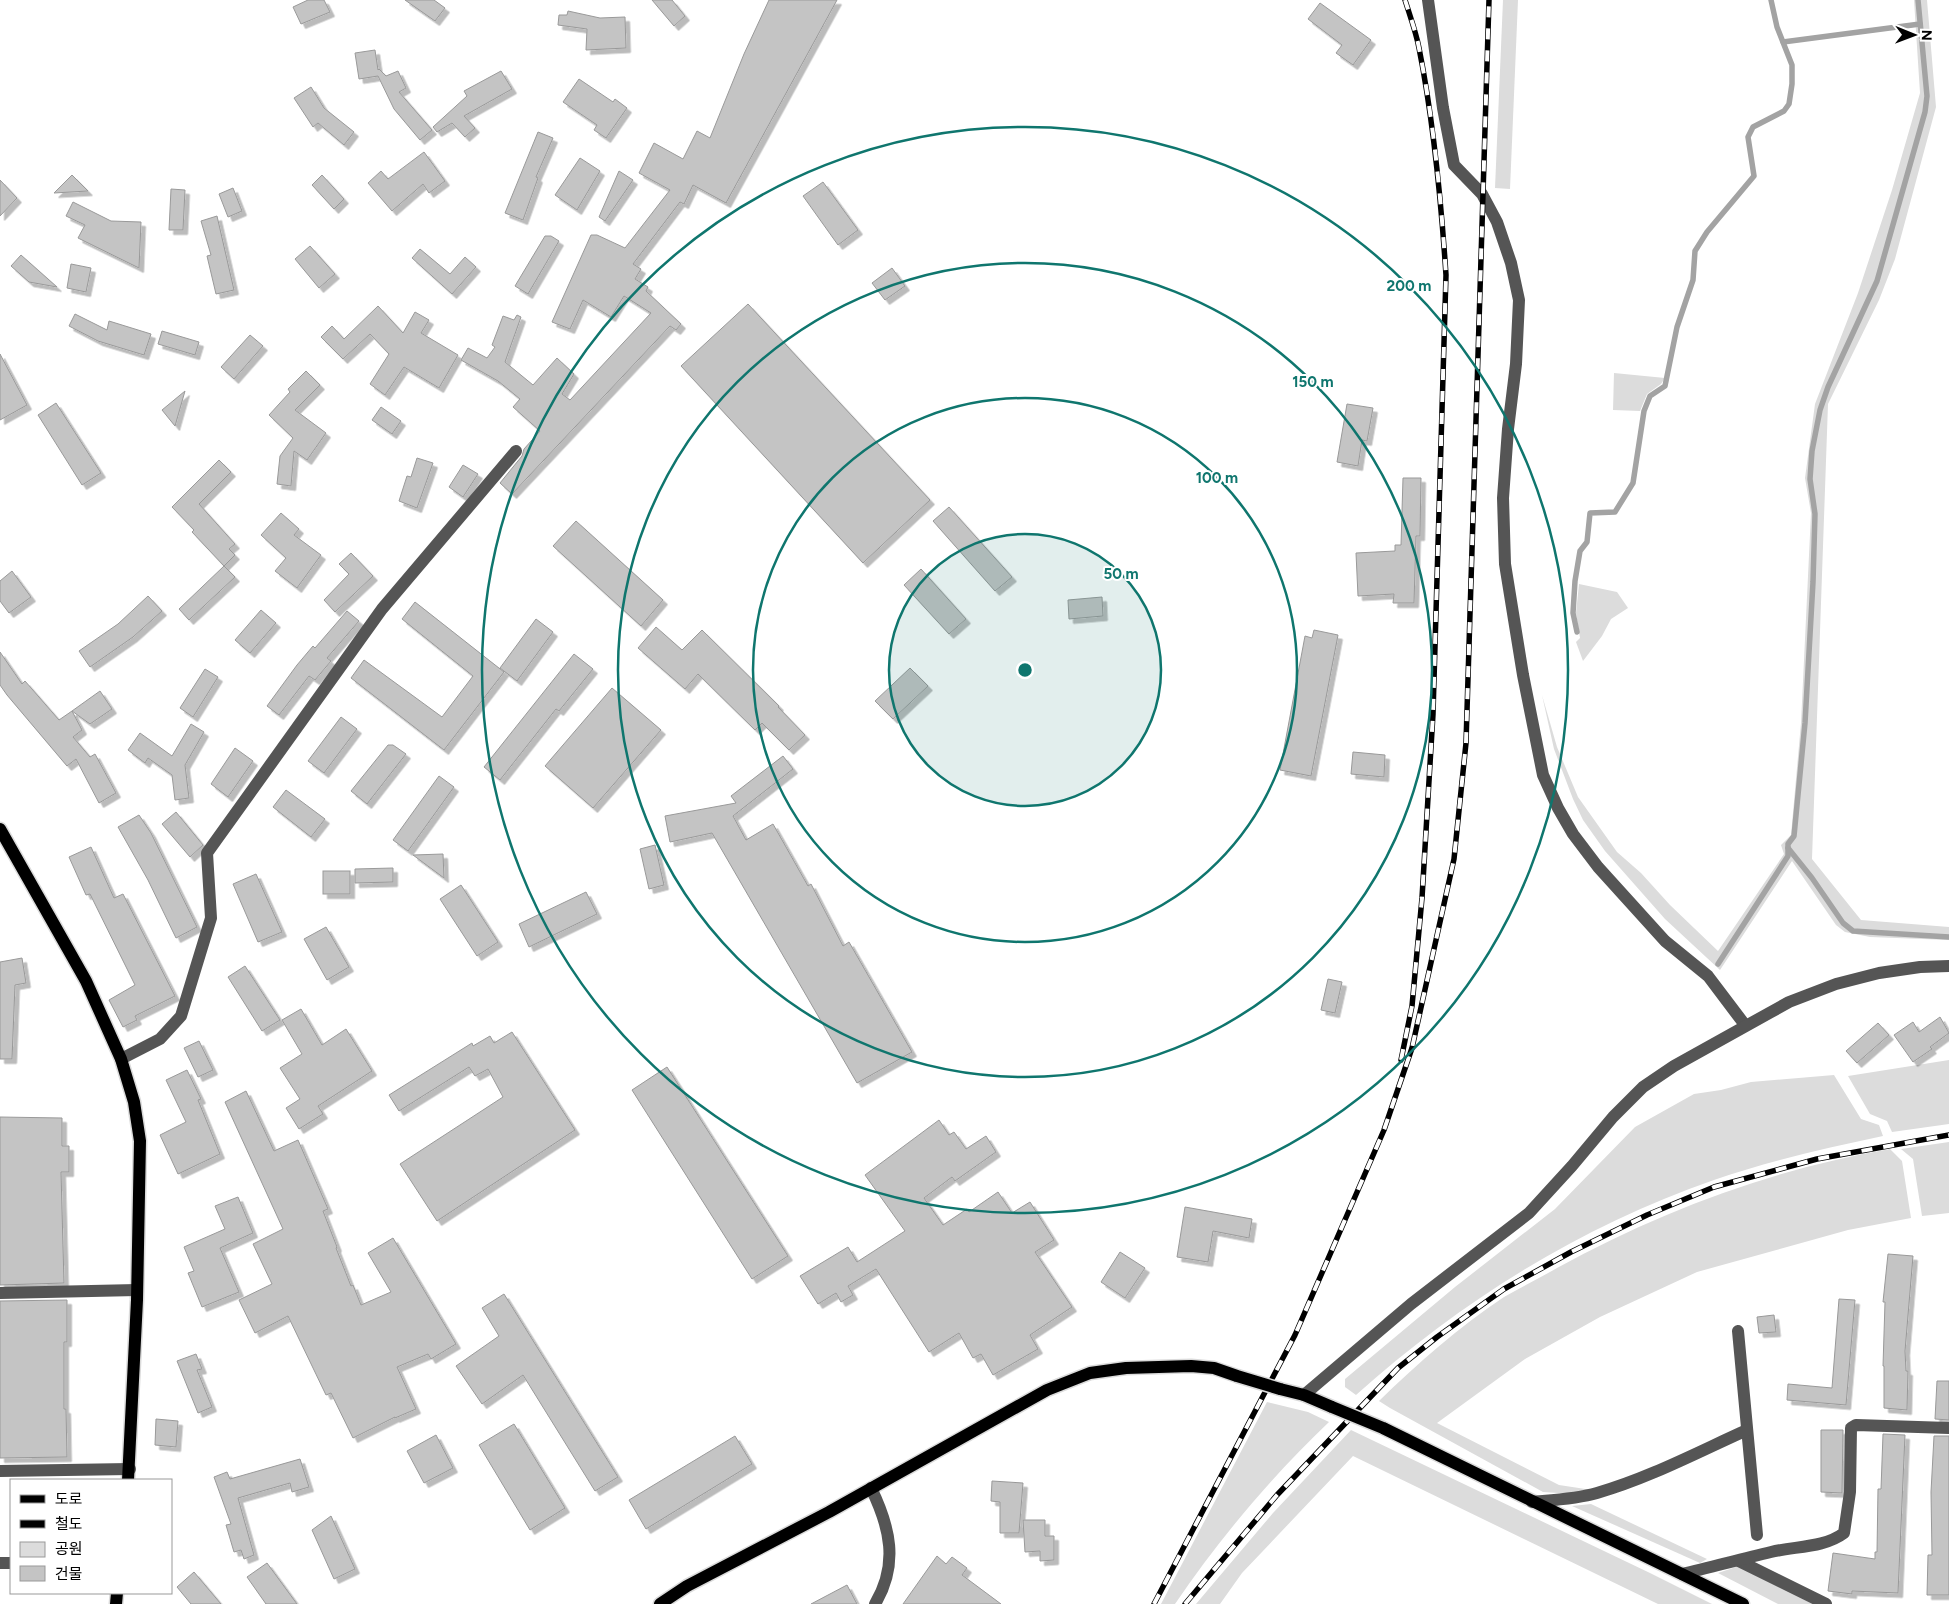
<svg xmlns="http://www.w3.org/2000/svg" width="1949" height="1604" viewBox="0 0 1949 1604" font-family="Figtree,'Noto Sans KR',sans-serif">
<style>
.green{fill:#dcdcdc}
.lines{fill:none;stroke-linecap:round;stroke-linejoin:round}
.stream{stroke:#a3a3a3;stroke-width:5.5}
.building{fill:#c4c4c4;stroke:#999;filter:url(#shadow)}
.major-casing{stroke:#dbdbdb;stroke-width:15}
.minor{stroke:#555;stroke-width:12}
.major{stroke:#000;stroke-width:12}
.rail-casing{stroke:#000;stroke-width:5.5}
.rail{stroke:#fff;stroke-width:4;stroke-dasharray:11;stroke-linecap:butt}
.major-bridge-casing{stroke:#dbdbdb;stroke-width:15;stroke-linecap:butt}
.major-bridge{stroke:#000;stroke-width:12}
.ring{fill:none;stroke:#0f766e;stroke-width:2.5}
.centre{fill:#0f766e;stroke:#fff;stroke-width:2.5}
.ring-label{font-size:15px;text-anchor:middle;font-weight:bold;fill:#0f766e;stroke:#fff;stroke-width:4;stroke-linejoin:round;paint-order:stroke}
</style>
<defs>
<filter id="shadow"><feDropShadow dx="4.5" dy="4.5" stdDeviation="0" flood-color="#0004"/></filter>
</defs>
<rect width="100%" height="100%" fill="#fff"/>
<g class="green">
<polygon points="1503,0 1518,0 1510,189 1495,188"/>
<polygon points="1914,0 1927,0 1936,107 1895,259 1879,300 1828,404 1812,859 1861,920 1949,927 1949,940 1870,937 1845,932 1836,925 1792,861 1720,970 1665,919 1605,851 1583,820 1573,799 1554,749 1542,695 1557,747 1578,797 1617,852 1641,873 1670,905 1718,951 1784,854 1781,845 1791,835 1801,723 1811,513 1805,478 1815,404 1858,293 1892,190 1920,93"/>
<polygon points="1614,373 1665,378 1661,384 1647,394 1640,411 1613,410"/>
<polygon points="1579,584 1617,592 1628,608 1611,619 1602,636 1583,661 1576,642 1580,638 1576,613"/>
<polygon points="1949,1060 1949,1124 1892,1132 1887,1121 1870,1114 1848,1076"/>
<path d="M1834,1075L1861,1119L1879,1125L1883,1136C1826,1148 1769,1161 1714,1180C1581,1226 1461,1301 1356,1395L1345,1387V1379L1455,1287L1555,1209L1635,1127L1694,1094L1721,1090L1751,1082Z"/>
<polygon points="1949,1142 1949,1213 1922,1216 1913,1159 1901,1149"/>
<path d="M1890,1149L1902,1161L1911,1218L1848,1230L1697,1272L1600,1317L1525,1359L1437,1423L1559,1485L1592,1490L1573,1494L1543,1492L1390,1408L1379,1401C1418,1363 1459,1327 1504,1297C1521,1287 1540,1278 1557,1268C1661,1211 1773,1169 1890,1149Z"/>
<path d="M1267,1402L1308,1412L1329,1422C1272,1476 1220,1538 1175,1604H1161Z"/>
<polygon points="1351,1430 1650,1573 1712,1604 1658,1604 1353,1456 1242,1573 1220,1604 1196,1604 1273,1513"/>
<polygon points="1591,1504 1707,1559 1700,1563 1572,1506"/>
<polygon points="1739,1566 1813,1604 1778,1604 1718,1573"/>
</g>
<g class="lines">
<g class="stream">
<polyline points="1783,42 1920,24"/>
<polyline points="1577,632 1573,613 1575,581 1580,551 1587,542 1590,513 1615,512 1633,483 1644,411 1650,396 1665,386 1677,327 1693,280 1695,251 1707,232 1754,176 1748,137 1753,127 1784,111 1789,104 1792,84 1792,65 1777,27 1771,0"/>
<polyline points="1788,848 1812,878 1843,923 1853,931 1949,937"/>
<polyline points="1718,964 1788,856 1788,844 1794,836 1805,723 1813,582 1815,514 1810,479 1812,451 1820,410 1828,387 1877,281 1925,112 1927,96 1918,0"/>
</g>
</g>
<g class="building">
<polygon points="308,0 324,0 330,12 301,24 293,7"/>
<polygon points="405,0 434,0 445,8 435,21"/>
<polygon points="652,0 672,0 685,16 674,26"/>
<polygon points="769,0 837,0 726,203 693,185 684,204 680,202 633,264 641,269 635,279 648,287 646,291 681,324 676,330 670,326 512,494 500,483 522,456 524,449 540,431 513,407 520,399 498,381 461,360 468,348 487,358 495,347 492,345 503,316 514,320 517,315 521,317 505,362 533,385 557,358 574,374 562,394 570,400 651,313 624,296 611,317 583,300 570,329 552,322 591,235 597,235 625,248 670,190 639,173 654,143 683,159 697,131 710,138 744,54"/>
<polygon points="1320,3 1371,40 1353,65 1336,53 1342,45 1308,19"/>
<polygon points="568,11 600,18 625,17 626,48 586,50 587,29 558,25 559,15 567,15"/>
<polygon points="375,50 378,70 379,69 386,76 398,71 406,88 399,92 432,130 420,140 394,109 378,76 359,79 355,53"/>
<polygon points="501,71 512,89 464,116 475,128 465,137 452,123 437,132 433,127 467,96 464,91"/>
<polygon points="579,79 613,102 615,99 627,108 606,138 594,130 597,125 563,102"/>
<polygon points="311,87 324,108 354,132 344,145 318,123 313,127 294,98"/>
<polygon points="538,132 553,138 536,177 538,178 523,220 505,213"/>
<polygon points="424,152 445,181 429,193 423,184 392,211 368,183 381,171 388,179"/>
<polygon points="580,158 600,171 577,210 555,195"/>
<polygon points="619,171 633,180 605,221 599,217"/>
<polygon points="72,175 88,191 54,193"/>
<polygon points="322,175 344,199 334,209 312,185"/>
<polygon points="0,180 17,198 0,216"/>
<polygon points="823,182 858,230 838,245 803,196"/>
<polygon points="233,188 242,211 228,217 219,194"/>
<polygon points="171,189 185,190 183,230 169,230"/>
<polygon points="73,202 111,221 141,222 139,268 78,238 85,225 66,216"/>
<polygon points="217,216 234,290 216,294 207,256 211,255 201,221"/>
<polygon points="545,236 551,236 559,241 528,294 515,286"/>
<polygon points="310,246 335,274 319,288 295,259"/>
<polygon points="420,249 450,274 465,257 476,267 452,294 412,258"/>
<polygon points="21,255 57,287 29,282 11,266"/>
<polygon points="71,264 91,268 86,292 67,288"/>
<polygon points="892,268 905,286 885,300 872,283"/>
<polygon points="748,304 930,500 863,563 681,366"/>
<polygon points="378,306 403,333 415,312 429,320 421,333 458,355 439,388 404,367 385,395 370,384 389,354 370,334 343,359 321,337 332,326 344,339"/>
<polygon points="75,314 107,330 109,321 151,334 144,355 98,341 69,326"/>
<polygon points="162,331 199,342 195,355 158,344"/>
<polygon points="250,335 263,346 234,379 221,367"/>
<polygon points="0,354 27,405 0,420"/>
<polygon points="306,371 320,385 295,410 326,433 307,460 294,451 291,486 277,484 280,456 293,438 269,415 290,392 288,389"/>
<polygon points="185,391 175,426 162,410"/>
<polygon points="56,403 101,473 82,485 38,415"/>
<polygon points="1347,404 1373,408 1367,441 1362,440 1358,466 1337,462"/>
<polygon points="381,407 401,421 392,434 372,420"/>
<polygon points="417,458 433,463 417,508 399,501 407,476 411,477"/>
<polygon points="219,460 231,472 199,504 235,544 229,549 235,555 224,566 192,532 194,530 172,507"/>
<polygon points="463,465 478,474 463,497 449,487"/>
<polygon points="1403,478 1421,478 1420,536 1416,536 1414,603 1393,603 1394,594 1358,596 1356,553 1395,551 1395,545 1401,545"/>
<polygon points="949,507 1012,577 995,591 933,521"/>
<polygon points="281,513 299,529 294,535 321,555 297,588 275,571 286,558 261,535"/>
<polygon points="576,521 663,600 641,626 553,546"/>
<polygon points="351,553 373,576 335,612 324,600 349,574 339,564"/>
<polygon points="224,566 235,577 189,620 179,609"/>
<polygon points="921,569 966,619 949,634 904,585"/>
<polygon points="12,571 31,597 9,613 0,601 0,581"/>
<polygon points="148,596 162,611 133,637 90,667 79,651 118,624"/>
<polygon points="1102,597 1103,616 1069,619 1068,600"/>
<polygon points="415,602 504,672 444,750 351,678 364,660 442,717 473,676 402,619"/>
<polygon points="261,610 276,623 250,653 235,640"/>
<polygon points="347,611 359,621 327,658 331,661 315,680 309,676 279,715 267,706 297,665 313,646 315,648"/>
<polygon points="536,619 553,632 517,681 500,668"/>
<polygon points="656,627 682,650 702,630 779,706 778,707 805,735 789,750 762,723 755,730 698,674 685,689 638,648"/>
<polygon points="1314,630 1338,635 1311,776 1280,770 1305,636 1312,638"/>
<polygon points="0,652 22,684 25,681 59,720 72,711 82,730 73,737 90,757 95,754 116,793 99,803 76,759 67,766 7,695 0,685"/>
<polygon points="574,654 593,669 559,711 556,709 500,780 484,767"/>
<polygon points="910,668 928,686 893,719 875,701"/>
<polygon points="205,669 218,677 193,717 180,708"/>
<polygon points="612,688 661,730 593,808 545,766"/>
<polygon points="100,691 112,709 90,724 72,711"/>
<polygon points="341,717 357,729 324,773 308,761"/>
<polygon points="191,724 204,732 185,765 189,798 175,800 172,775 148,758 145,763 128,750 140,733 172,756"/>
<polygon points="388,745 393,745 406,754 367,804 351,791"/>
<polygon points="235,748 253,761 228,797 211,784"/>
<polygon points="1353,752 1385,755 1384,777 1351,774"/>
<polygon points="783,756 793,769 733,816 746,840 773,824 808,886 811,884 843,946 849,942 912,1052 857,1083 712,833 670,842 665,816 736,803 731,796"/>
<polygon points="439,776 454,787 408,851 393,840"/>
<polygon points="286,790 325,819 311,837 273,807"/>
<polygon points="176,812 203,845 190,857 162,824"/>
<polygon points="139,815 151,833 197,927 176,938 148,880 118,827"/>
<polygon points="655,845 664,885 649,889 640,849"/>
<polygon points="91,847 114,898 123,894 175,996 135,1016 137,1020 123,1027 109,1000 135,985 90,894 86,895 69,857"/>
<polygon points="443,854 444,878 413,855"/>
<polygon points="393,868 393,882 355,883 355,869"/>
<rect x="323" y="871" width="27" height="23"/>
<polygon points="256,874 282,932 258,942 233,884"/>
<polygon points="461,885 498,942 477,956 440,899"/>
<polygon points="586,892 597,914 529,947 519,924"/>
<polygon points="326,927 349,967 327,980 304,939"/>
<polygon points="22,958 26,983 15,985 12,1059 0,1059 0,962"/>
<polygon points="245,966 280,1020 262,1031 228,977"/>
<polygon points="1328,979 1342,982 1335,1013 1321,1010"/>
<polygon points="301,1009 322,1045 346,1029 372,1071 318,1106 323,1114 299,1129 286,1108 300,1099 280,1068 302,1054 282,1020"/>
<polygon points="1940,1017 1949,1033 1930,1047 1932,1049 1913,1062 1894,1035 1913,1022 1919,1032"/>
<polygon points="1878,1023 1889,1035 1857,1063 1846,1051"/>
<polygon points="512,1032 575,1130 437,1221 400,1164 503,1097 488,1069 475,1076 469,1067 399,1111 389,1095 472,1043 473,1046 490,1036 494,1043"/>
<polygon points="199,1041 213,1070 198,1077 184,1048"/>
<polygon points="667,1067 788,1256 752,1279 632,1090"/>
<polygon points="187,1070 201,1099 198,1100 220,1154 178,1174 160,1135 186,1122 166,1080"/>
<polygon points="246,1091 274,1151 298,1140 328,1209 323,1211 337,1247 336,1248 351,1286 353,1285 361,1305 391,1292 368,1253 393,1238 456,1344 431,1359 428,1354 397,1367 416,1409 395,1418 395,1417 353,1438 331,1393 326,1395 288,1316 255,1333 239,1300 272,1284 253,1244 283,1229 225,1102"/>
<polygon points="0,1117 62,1118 62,1146 69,1146 69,1172 61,1172 64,1283 0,1285"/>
<polygon points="939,1120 949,1135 954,1132 966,1149 986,1136 996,1152 955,1181 952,1177 924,1198 943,1225 967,1209 969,1212 998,1192 1012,1213 1030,1202 1054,1240 1035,1252 1072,1307 1030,1335 1038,1349 993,1375 981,1354 973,1358 959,1333 929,1352 876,1269 848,1286 853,1295 841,1302 836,1293 818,1304 800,1276 848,1247 857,1262 905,1231 865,1175"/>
<polygon points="238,1197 253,1233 220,1248 239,1292 202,1307 188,1273 194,1271 184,1247 225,1229 215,1206"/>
<polygon points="1185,1207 1252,1219 1249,1238 1213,1231 1208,1262 1177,1257"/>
<polygon points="1120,1252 1145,1268 1125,1298 1101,1282"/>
<polygon points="1888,1254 1913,1256 1905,1351 1906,1371 1908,1371 1907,1410 1884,1408 1884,1366 1883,1366 1885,1302 1883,1302"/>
<polygon points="504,1294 618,1477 595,1491 523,1375 482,1404 456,1366 499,1336 482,1308"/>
<polygon points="1839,1299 1855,1300 1846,1405 1787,1400 1788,1384 1832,1388"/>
<polygon points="67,1300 67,1342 64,1342 64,1409 66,1409 67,1457 0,1458 0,1301"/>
<polygon points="1774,1315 1776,1332 1759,1333 1757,1317"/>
<polygon points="196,1354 202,1369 197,1370 212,1407 198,1413 177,1361"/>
<polygon points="1937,1381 1949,1381 1949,1420 1935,1419"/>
<polygon points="156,1419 178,1421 176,1447 155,1445"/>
<polygon points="514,1424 565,1508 530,1530 479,1445"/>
<polygon points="1821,1430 1843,1430 1842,1493 1821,1492"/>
<polygon points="1883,1434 1905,1435 1898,1593 1852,1591 1852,1594 1828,1591 1833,1553 1875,1559 1875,1552 1877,1552 1878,1489 1881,1489"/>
<polygon points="436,1435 453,1468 424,1483 407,1451"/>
<polygon points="735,1436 752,1464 646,1529 629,1500"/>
<polygon points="1934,1436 1949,1436 1949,1595 1927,1595 1928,1555 1932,1555 1931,1492"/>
<polygon points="300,1459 309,1487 292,1492 290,1483 238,1498 254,1555 244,1559 241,1550 234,1552 226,1525 231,1524 214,1477 227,1472 230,1479"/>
<polygon points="992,1481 1023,1483 1019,1533 1000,1533 1000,1502 991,1501"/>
<polygon points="331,1516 355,1569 334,1579 312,1530"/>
<polygon points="1023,1520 1045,1520 1045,1536 1054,1536 1054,1560 1040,1561 1040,1551 1025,1552"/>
<polygon points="937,1556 946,1564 952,1557 967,1568 962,1575 1001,1604 903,1604"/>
<polygon points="267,1563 297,1604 266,1604 247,1577"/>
<polygon points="194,1572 221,1604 191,1604 177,1587"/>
<polygon points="847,1585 857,1604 811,1604"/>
</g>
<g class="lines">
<defs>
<g id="major">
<polyline points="0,829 86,981 121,1059 134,1102 140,1141 137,1300 128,1480"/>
<polyline points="1280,1389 1304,1395 1332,1407"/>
<polyline points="1383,1428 1743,1604"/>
<polyline points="116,1604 117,1593"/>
<polyline points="660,1604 687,1586 829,1512 1047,1390 1090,1373 1126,1368 1191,1366 1214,1368 1237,1376"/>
</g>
</defs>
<use href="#major" class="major-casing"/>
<g class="minor">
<polyline points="1428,0 1443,108 1454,165 1482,194 1497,222 1511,263 1519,300 1516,364 1508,429 1503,498 1505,564 1523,675 1543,775 1558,808 1573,834 1598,867 1665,941 1708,976 1745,1025"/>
<polyline points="121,1059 160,1039 181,1016 211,918 207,853 382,609 516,451"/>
<polyline points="0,1293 137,1290"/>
<polyline points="1738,1331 1757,1535"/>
<polyline points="1304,1395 1411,1304 1529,1213 1572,1166 1613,1117 1643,1087 1674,1066 1789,1002 1836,984 1879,973 1920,967 1949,966"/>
<polyline points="0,1471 130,1469"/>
<path d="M871,1488C890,1527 899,1564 875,1604"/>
<path d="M1532,1502C1554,1500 1576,1499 1597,1493C1649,1478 1698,1452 1747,1430"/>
<polyline points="1739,1561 1826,1604"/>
<polyline points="0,1563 11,1563"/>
<path d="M1682,1574C1712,1567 1741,1559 1771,1552C1796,1546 1824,1548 1844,1533L1850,1492L1851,1428L1856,1425L1949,1428"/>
</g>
<use href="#major" class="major"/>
<defs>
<g id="rail">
<path d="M1401,1060L1412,1006L1422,898L1433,714L1446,275C1441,199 1434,123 1419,48C1416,32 1410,16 1405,0"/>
<polyline points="1154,1604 1295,1335 1384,1130 1412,1048 1454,859 1466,743 1489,0"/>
<polyline points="1185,1604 1277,1495 1398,1368 1437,1337 1504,1289 1571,1252 1647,1215 1714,1187 1817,1159 1949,1135"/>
</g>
</defs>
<use href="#rail" class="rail-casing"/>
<use href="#rail" class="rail"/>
<defs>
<g id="major-bridge">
<polyline points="1237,1376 1280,1389"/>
<polyline points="1332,1407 1383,1428"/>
</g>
</defs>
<use href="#major-bridge" class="major-bridge-casing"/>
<use href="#major-bridge" class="major-bridge"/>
</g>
<circle cx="1025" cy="670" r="136" fill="#0f766e" fill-opacity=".12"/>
<g class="ring">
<circle cx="1025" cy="670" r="136"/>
<circle cx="1025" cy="670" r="272"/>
<circle cx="1025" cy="670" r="407"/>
<circle cx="1025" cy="670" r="543"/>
</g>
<circle cx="1025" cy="670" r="8" class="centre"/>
<g class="ring-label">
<text x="1409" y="291">200 m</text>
<text x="1313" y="387">150 m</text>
<text x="1217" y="483">100 m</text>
<text x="1121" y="579">50 m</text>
</g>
<rect x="10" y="1479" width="162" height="115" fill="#ffffff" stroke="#999999"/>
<rect x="20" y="1495" width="25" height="8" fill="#000000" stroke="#999999"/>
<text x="55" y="1504" font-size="15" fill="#000000">도로</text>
<rect x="20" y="1520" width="25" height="8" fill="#000000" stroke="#999999"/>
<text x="55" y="1529" font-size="15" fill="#000000">철도</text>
<rect x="20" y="1542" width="25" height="15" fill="#dcdcdc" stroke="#999999"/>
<text x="55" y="1554" font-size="15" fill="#000000">공원</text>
<rect x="20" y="1566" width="25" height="15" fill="#c4c4c4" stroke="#999999"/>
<text x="55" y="1579" font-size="15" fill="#000000">건물</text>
<g transform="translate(1914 35) rotate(91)" stroke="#ffffff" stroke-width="4" paint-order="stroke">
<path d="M0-4L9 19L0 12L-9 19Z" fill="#000000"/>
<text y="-8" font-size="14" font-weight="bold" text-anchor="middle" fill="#000000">N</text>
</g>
</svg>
